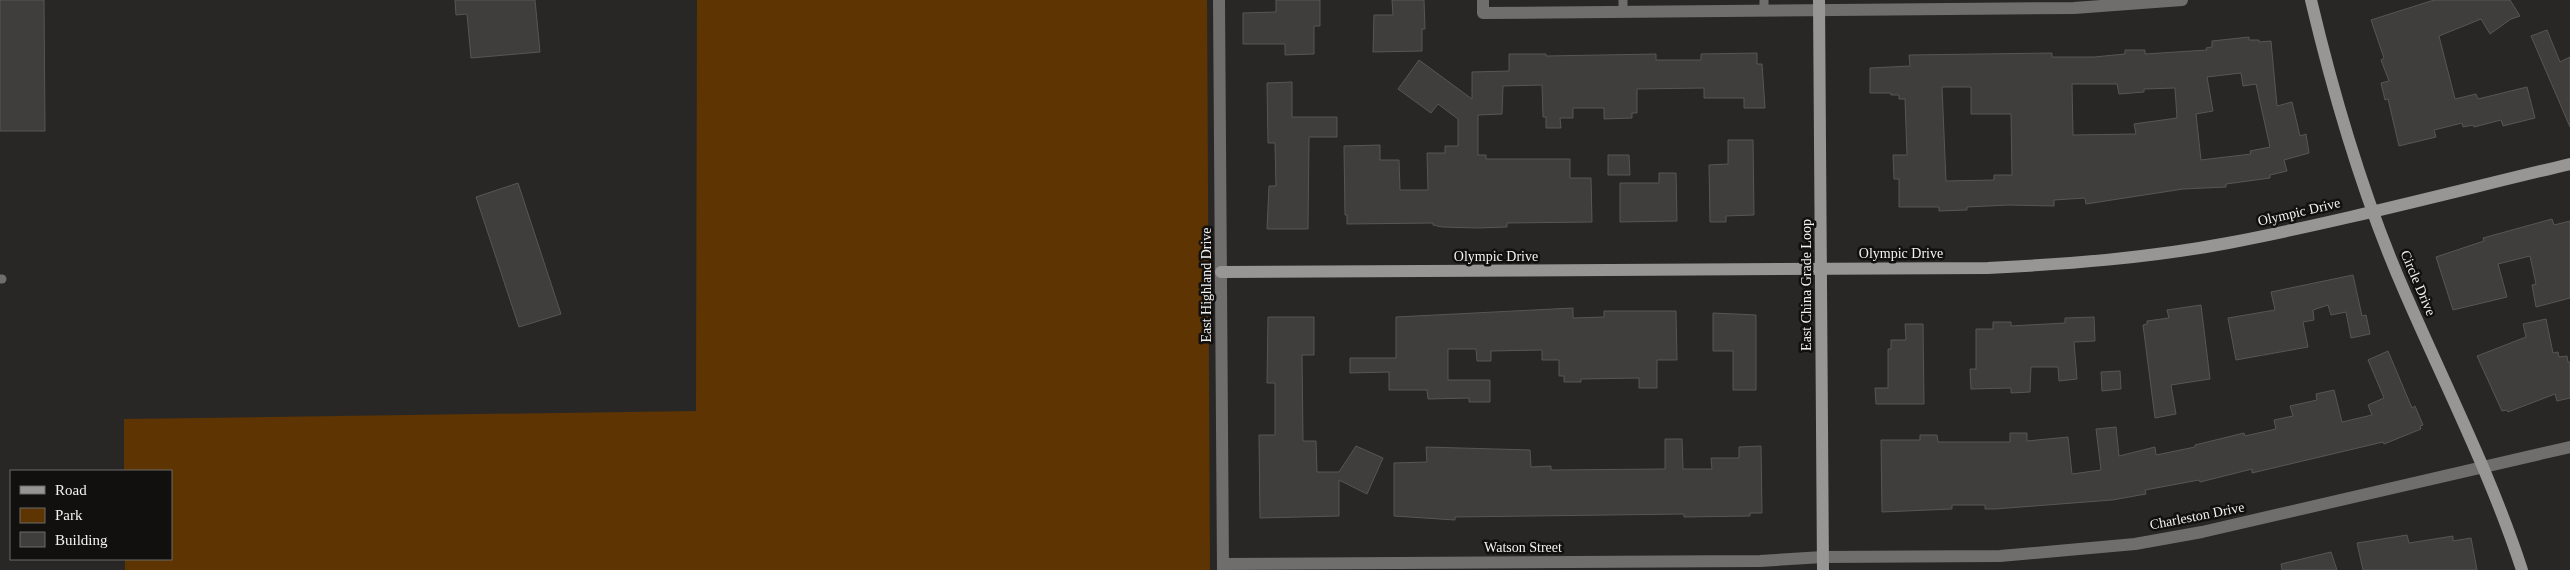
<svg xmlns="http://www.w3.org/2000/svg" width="2570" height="570" viewBox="0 0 2570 570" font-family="'Times New Roman',serif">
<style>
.green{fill:#5e3402}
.building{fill:#403e3c;stroke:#585654;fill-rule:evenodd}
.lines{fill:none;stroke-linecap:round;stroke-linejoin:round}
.lane{stroke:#6f6e6d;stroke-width:9}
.street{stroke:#6f6e6d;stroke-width:12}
.secondary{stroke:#989695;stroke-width:12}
.labels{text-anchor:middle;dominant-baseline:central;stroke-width:5;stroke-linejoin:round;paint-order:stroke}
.street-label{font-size:14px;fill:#f3f2f0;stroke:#11100f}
</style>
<rect width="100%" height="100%" fill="#292725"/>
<polygon class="green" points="697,0 1207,0 1210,570 125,570 125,559 171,559 171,471 124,471 124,419 696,411"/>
<g class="building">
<polygon points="0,0 44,0 45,131 0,131"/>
<polygon points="455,0 535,0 540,52 471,58 467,14 456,15"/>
<polygon points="1276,0 1320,0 1320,26 1314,26 1314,54 1285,55 1285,44 1243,44 1243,13 1276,12"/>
<polygon points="1392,0 1424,0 1425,29 1422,29 1422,51 1373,52 1374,15 1393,15"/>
<polygon points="2434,0 2510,0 2520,16 2511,19 2490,34 2481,19 2439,36 2455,99 2476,94 2478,99 2527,87 2535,118 2503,126 2501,120 2474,127 2473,125 2463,127 2462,123 2434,130 2436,137 2399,146 2388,99 2385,100 2381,83 2389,81 2381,60 2384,58 2371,20"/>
<polygon points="2547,30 2560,62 2570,57 2570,127 2531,36"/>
<path d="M2249,37V40H2259V42L2271,41L2277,106L2292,102L2300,136L2306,134L2309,153L2284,160L2287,171L2270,175V178L2226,184V187L2183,189L2086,204L2085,198L2054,200V206L2008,205L1967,207V210L1939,211V207H1899V179H1894L1893,155H1907L1905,99H1899V95H1891V93H1870V68L1910,66L1909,55L2052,53V57H2094L2125,54V50H2145V54L2207,50L2206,48L2212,47V41ZM2241,73L2243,86L2256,84L2270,147L2250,151L2251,154L2201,160L2196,114L2213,111L2207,77ZM2072,84H2117L2119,94L2144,92V89L2175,88L2177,118L2134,124L2136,134L2073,135ZM1942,87H1971V114H2011L2012,175H1994V180L1946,181Z"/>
<polygon points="1757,53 1757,64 1762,64 1765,108 1744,108 1744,98 1704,98 1704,88 1637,89 1637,113 1632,113 1632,118 1604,119 1604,108 1573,108 1573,118 1560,118 1561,128 1546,128 1546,117 1543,117 1542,85 1503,86 1502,114 1478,115 1478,155 1486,155 1486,159 1570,159 1570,178 1591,178 1592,222 1507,223 1507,227 1477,228 1442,227 1433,225 1433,223 1347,224 1347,215 1345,215 1344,146 1380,145 1380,160 1399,160 1400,190 1428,190 1427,153 1445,153 1445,146 1458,146 1458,119 1438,104 1431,113 1398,89 1419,60 1472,99 1472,72 1509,71 1509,54 1546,54 1546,56 1656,54 1656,60 1701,60 1701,54"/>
<polygon points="1292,82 1292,117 1337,117 1337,137 1309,137 1308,229 1267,229 1269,186 1276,186 1275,143 1268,143 1267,83"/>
<polygon points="1728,140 1753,140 1754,215 1726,216 1726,222 1710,222 1709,165 1728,164"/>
<polygon points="1608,155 1629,155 1630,175 1608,175"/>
<polygon points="1659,173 1676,173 1677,221 1620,222 1620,183 1659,183"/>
<polygon points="518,183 561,314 519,327 476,197"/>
<polygon points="2552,219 2554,225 2570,221 2570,298 2536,307 2532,285 2536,284 2530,256 2498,264 2507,297 2453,310 2436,257 2484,241 2483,238"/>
<polygon points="2353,275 2362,316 2366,315 2370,334 2351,338 2346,312 2331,315 2328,305 2313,310 2314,320 2303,322 2308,347 2236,360 2228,318 2275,310 2271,292"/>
<polygon points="2201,305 2210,379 2171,385 2176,414 2155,418 2143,325 2147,324 2147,321 2169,318 2167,310"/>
<polygon points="1573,308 1573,318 1604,317 1604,311 1676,311 1677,360 1657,360 1657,388 1639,388 1639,378 1581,379 1581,382 1564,382 1564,376 1559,376 1559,360 1542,360 1542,350 1491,351 1491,361 1477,361 1476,349 1448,349 1448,380 1490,380 1490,402 1469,402 1469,398 1428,399 1427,390 1389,390 1389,372 1350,373 1350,358 1396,358 1396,317"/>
<polygon points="1713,313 1756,315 1756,390 1733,390 1733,351 1713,351"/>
<polygon points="1268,317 1314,317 1314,355 1302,355 1303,441 1316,441 1317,472 1339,472 1356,446 1383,458 1367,494 1339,480 1339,516 1260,518 1259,435 1275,435 1275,383 1267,383"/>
<polygon points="2094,317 2095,341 2074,342 2077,379 2059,381 2058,367 2031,367 2030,392 2011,393 2011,388 1971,389 1970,369 1976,369 1976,329 1993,329 1993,322 2011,322 2011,326 2065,323 2065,318"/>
<polygon points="2546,319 2553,353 2558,352 2559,357 2567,356 2568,362 2570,362 2570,398 2557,401 2555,394 2508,412 2507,410 2502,411 2477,356 2526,337 2523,324"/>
<polygon points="1905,324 1923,324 1924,404 1876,404 1875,388 1888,388 1888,349 1891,349 1891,340 1906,340"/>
<polygon points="2388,351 2412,408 2415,406 2423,425 2420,426 2421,429 2384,444 2383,442 2252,473 2252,469 2200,482 2199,480 2145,490 2146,494 2112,500 1995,509 1985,509 1985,505 1952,505 1952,509 1882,512 1881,440 1920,440 1920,435 1937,435 1938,442 2010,442 2010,433 2027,433 2027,441 2068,437 2072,474 2101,470 2096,429 2116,427 2119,456 2155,447 2156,455 2195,447 2195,445 2244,433 2245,436 2276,429 2274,420 2293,416 2290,406 2317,400 2316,394 2334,390 2342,422 2372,415 2368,405 2384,398 2368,360"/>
<polygon points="2120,371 2121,389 2102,391 2101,372"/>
<polygon points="1665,439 1682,439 1683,469 1712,469 1711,458 1739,458 1739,447 1761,446 1762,513 1750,513 1750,516 1684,517 1684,514 1455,517 1455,520 1394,516 1394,463 1427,462 1426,447 1530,450 1531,467 1551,466 1551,470 1665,469"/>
<polygon points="2407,535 2409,543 2453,536 2453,541 2471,538 2477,570 2363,570 2357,543"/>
<polygon points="2331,552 2337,570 2282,570 2281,564"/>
</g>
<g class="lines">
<g class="lane">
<polyline points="1623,0 1623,12"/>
<polyline points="1764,0 1764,11"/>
<polyline points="0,279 2,279"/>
</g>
<g class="street">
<polyline points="1219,0 1223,570"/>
<polyline points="1483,0 1483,13 2074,8 2182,0"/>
<polyline points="1223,564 1760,561 1823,557 2000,556 2135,544 2202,532 2570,447"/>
</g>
<g class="secondary">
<polyline points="1819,0 1823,570"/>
<path d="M2311,0C2335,101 2364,200 2406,295C2446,387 2491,475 2522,570"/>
<path d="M1221,272L1988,268C2068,264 2149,258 2228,243C2343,221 2456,191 2570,164"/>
</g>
</g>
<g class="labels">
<g class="street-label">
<text transform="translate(2299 212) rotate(-13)">Olympic Drive</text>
<text x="1901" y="253">Olympic Drive</text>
<text x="1496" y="256">Olympic Drive</text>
<text transform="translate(2418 283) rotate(67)">Circle Drive</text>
<text transform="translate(1206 285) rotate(-90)">East Highland Drive</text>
<text transform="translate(1806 285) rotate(-90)">East China Grade Loop</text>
<text transform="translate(2197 516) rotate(-11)">Charleston Drive</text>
<text x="1523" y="547">Watson Street</text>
</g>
</g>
<rect x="10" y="470" width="162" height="90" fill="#11100f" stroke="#6b6a69"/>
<rect x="20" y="486" width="25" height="8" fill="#989695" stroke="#6b6a69"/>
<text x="55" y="495" font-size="15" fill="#f3f2f0">Road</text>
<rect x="20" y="508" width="25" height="15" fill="#5e3402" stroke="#6b6a69"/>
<text x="55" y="520" font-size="15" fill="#f3f2f0">Park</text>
<rect x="20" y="532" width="25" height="15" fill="#403e3c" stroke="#6b6a69"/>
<text x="55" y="545" font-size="15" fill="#f3f2f0">Building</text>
</svg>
